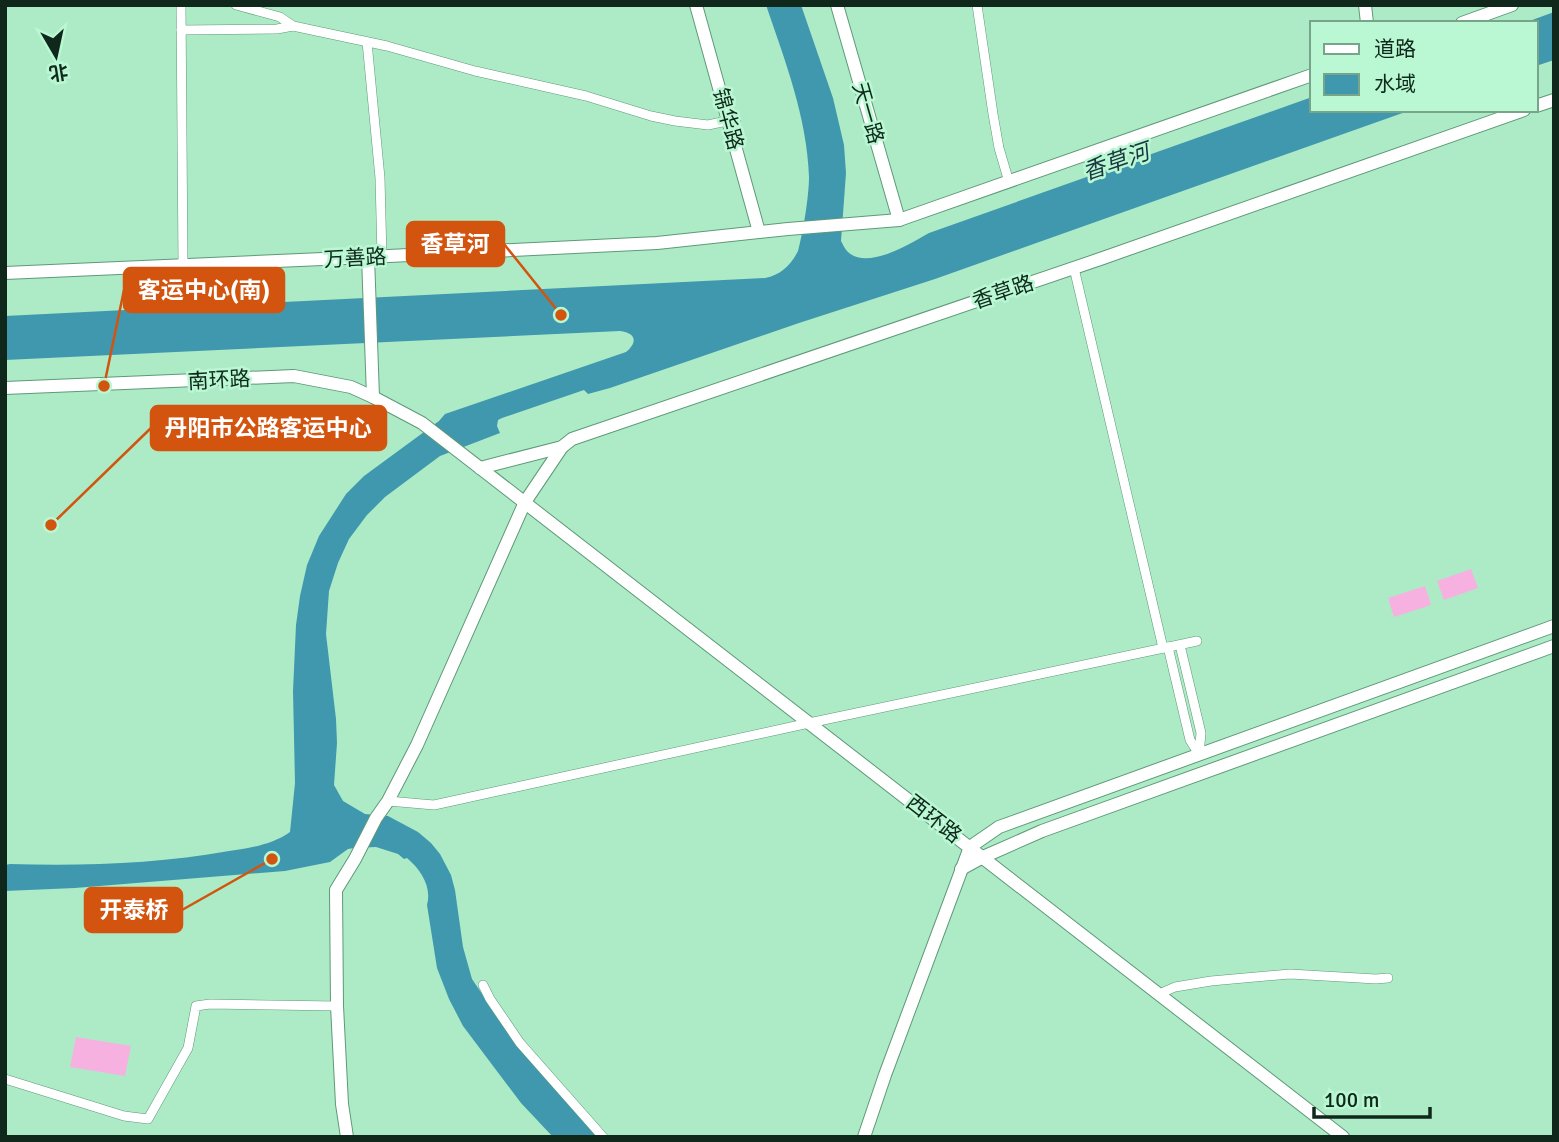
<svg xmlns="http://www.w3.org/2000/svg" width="1559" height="1142" viewBox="0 0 1559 1142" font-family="Signika,'Noto Sans SC',sans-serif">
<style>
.green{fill:#f7b1e1}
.water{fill:#4098af}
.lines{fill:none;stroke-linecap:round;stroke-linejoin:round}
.street-casing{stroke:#5e9978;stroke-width:10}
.secondary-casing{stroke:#5e9978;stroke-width:14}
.street{stroke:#fff;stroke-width:9}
.secondary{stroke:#fff;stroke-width:12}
.labels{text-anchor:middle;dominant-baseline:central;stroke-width:5;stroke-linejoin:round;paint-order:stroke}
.street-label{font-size:21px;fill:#0f281b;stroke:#baf8d4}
.water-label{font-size:23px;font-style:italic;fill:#1a363e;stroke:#baf8d4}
.leader{fill:none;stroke:#d2540e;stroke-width:2.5}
.callout-dot{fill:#d2540e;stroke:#baf8d4;stroke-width:2.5}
.callout{fill:#d2540e;stroke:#d2540e;stroke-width:2.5}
.callout-label{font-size:23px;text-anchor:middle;font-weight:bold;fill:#fff}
</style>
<rect width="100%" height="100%" fill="#adebc7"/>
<g class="green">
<polygon points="1471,569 1478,588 1444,600 1437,581"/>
<polygon points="1425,586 1431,605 1394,617 1388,598"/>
<polygon points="76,1037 131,1046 125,1076 70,1067"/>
</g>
<g class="water">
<path d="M766,5H801L833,98L844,145L846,173L841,241C843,244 844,248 847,251C866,271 910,244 929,233L1312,97V110H1411L935,279L799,323L610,388L588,394L584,390L502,418L498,420L497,426L500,433L440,456L385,497L367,515L349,539L338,563L329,591L326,634L336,719L337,743L334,785L343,801L365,814L388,816L418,832L431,843L440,854L451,875L455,890L463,947L472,979L517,1046L597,1137H553L521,1103L463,1026L449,999L437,968L427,905C432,887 421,870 407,858L404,859L398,854L376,847L354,848L348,849L330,862L285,871L75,888L5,891V865L10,864C83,866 157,864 229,851C249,848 272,845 290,832L295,783L293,691L296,625L300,596L307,565L319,536L346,494L364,476L439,421L445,414L626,352C638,342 636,333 620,331L5,360V316L765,278C781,275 791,265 798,251C803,233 809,196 809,177C807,117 785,61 766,5Z"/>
<polygon points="1554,12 1554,60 1536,66 1536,23 1524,23"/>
</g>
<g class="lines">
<defs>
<g id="street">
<polyline points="181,5 183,265"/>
<polyline points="236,5 280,17 293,26"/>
<polyline points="977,5 993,114 999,148 1009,182"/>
<polyline points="181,30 277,29 293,26 387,46 475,71 586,96 651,116 675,121 708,125 736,119"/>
<polyline points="367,42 380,178 382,257"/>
<polyline points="1074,268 1163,648"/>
<polyline points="1180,645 1201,733 1199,754"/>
<polyline points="1168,647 1190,740 1199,754"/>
<polyline points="388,801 434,805 809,723 1197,641"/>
<polyline points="483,985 490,999 520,1043 603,1137"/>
<polyline points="1159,994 1175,987 1211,981 1290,974 1376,979 1388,978"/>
<polyline points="5,1079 124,1116 148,1119 188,1048 196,1006 210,1004 337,1006"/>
</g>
<g id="secondary">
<polyline points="696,5 759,232"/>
<polyline points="837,5 899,220"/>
<polyline points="1365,5 1367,23"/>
<polyline points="1462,23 1512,5"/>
<polyline points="1536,106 1554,100"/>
<polyline points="368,257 373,397"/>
<polyline points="5,273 368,257 657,243 788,229 899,220 1312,75"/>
<polyline points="5,388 294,376 351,387 373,397 422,423 1343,1137"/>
<polyline points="480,468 562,447 572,439 1103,258 1524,110"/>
<polyline points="961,869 983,857 1042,831 1554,646"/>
<polyline points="347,1137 342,1104 337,1006 336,890 355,859 376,818 388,801 417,745 525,502 562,447"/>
<polyline points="864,1137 885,1075 970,847 999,827 1554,626"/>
</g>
</defs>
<use href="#street" class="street-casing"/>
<use href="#secondary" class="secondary-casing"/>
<use href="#street" class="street"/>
<use href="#secondary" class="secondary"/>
</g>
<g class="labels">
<g class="street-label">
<text transform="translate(868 113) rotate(74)">天一路</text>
<text transform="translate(728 119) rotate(75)">锦华路</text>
<text transform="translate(355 258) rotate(-3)">万善路</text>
<text transform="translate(1003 292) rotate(-19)">香草路</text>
<text transform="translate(219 380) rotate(-3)">南环路</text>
<text transform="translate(934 819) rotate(38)">西环路</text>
</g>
<g class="water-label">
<text transform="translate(1116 162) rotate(-19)">香草河</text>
</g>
</g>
<path class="leader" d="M561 315L504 244M104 386L124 290M51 525L151 428M272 859L182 910"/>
<g class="callout-dot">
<circle cx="561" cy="315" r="7"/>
<circle cx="104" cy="386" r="7"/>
<circle cx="51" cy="525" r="7"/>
<circle cx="272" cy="859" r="7"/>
</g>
<g class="callout">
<rect x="407" y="222" width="97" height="44" rx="7"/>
<rect x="124" y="268" width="160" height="44" rx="7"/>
<rect x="151" y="406" width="235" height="44" rx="7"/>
<rect x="85" y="888" width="97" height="44" rx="7"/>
</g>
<g class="callout-label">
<text x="455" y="252">香草河</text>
<text x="204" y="298">客运中心(南)</text>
<text x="268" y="436">丹阳市公路客运中心</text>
<text x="134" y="918">开泰桥</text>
</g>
<rect width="1559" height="1142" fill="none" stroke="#0f281b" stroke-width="14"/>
<rect x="1310" y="21" width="228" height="91" fill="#baf8d4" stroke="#76a58a" stroke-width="2"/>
<rect x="1324" y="44" width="35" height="10" fill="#ffffff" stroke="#76a58a" stroke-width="2"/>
<text x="1374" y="56" font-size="21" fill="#0f281b">道路</text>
<rect x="1324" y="74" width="35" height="21" fill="#4098af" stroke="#76a58a" stroke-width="2"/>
<text x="1374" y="91" font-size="21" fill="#0f281b">水域</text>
<g transform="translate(56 56) rotate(171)" stroke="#baf8d4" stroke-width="5" paint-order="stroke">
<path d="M0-5L12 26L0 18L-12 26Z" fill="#0f281b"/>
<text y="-10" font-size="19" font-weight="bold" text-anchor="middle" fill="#0f281b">北</text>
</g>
<path d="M1314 1107v10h116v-10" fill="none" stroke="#0f281b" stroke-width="3.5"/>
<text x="1324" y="1107" font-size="21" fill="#0f281b" stroke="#baf8d4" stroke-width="5" paint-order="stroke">100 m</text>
</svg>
